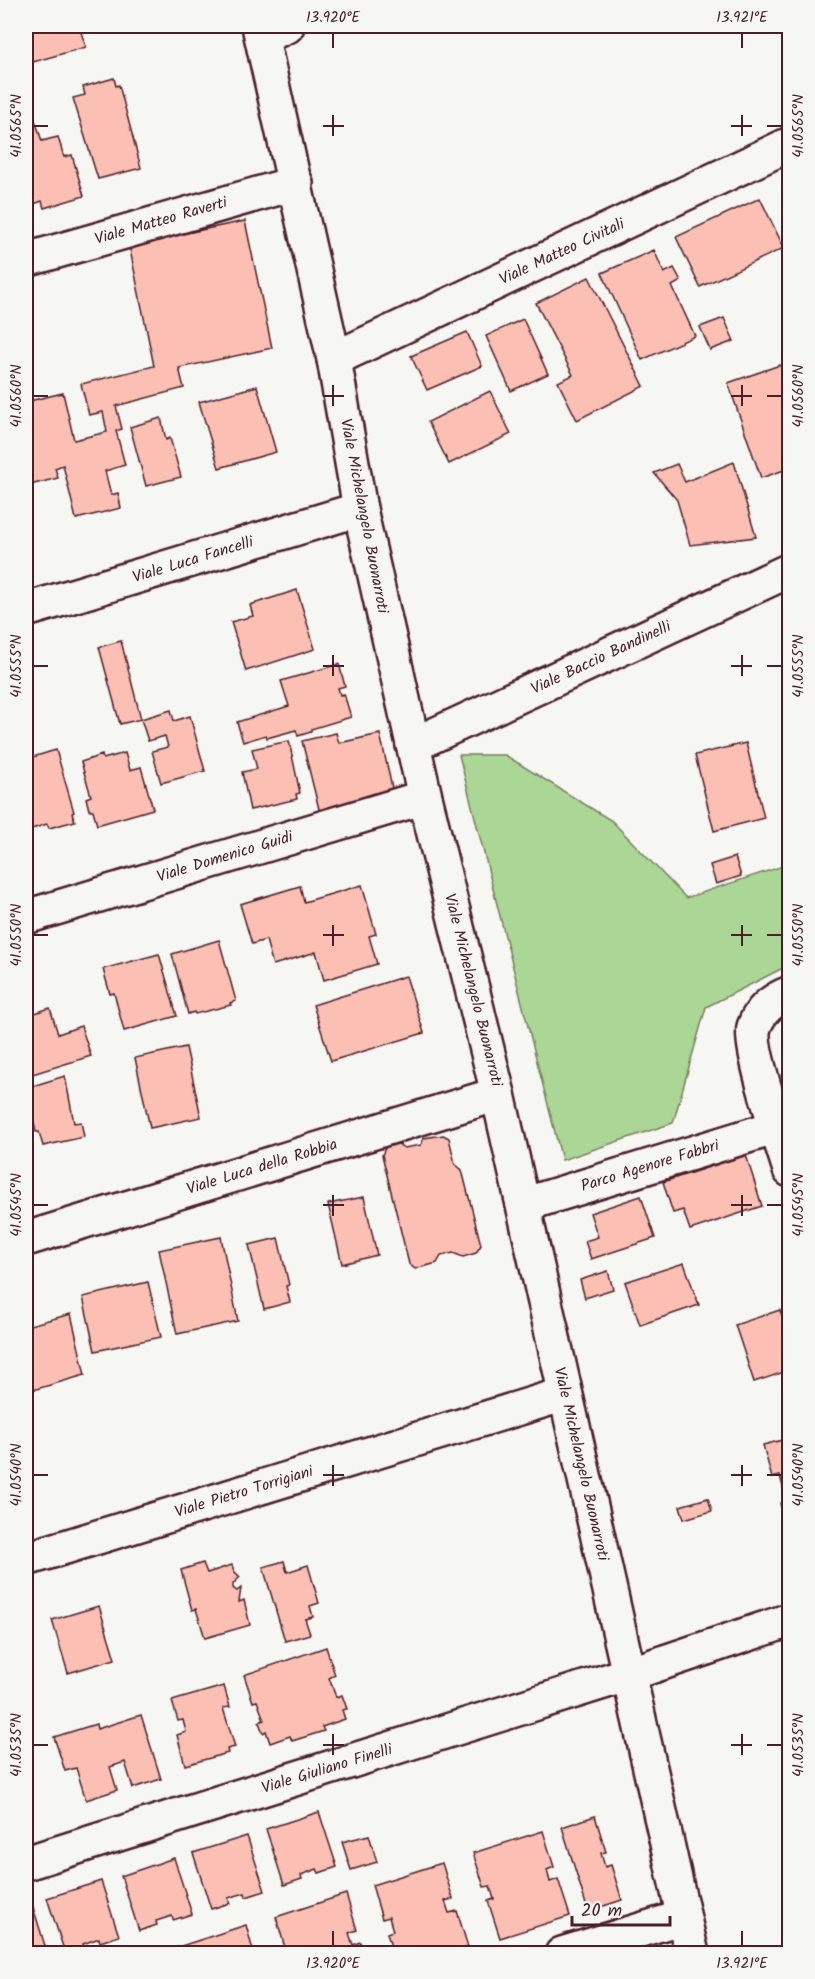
<svg xmlns="http://www.w3.org/2000/svg" width="815" height="1979" viewBox="0 0 815 1979" font-family="Kalam,sans-serif">
<style>
.green{fill:#aad795;stroke:#7a7b60;stroke-width:1.5}
.building{fill:#fbc0b3;stroke:#4a1f2b;stroke-width:1.5}
.lines{fill:none;stroke-linecap:round;stroke-linejoin:round}
.minor-casing{stroke:#4a1f2b;stroke-width:38}
.minor{stroke:#f6f6f2;stroke-width:33}
.ticks{fill:none;stroke:#4a1f2b;stroke-width:2}
.labels{text-anchor:middle;dominant-baseline:central;stroke-width:5;stroke-linejoin:round;paint-order:stroke}
.street-label{font-size:16px;fill:#4a1f2b;stroke:#f6f6f2}
.neatline{fill:none;stroke:#4a1f2b;stroke-width:2}
.ticks-label{font-size:15px;text-anchor:middle;fill:#4a1f2b}
</style>
<rect width="100%" height="100%" fill="#f6f6f2"/>
<filter id="ink" filterUnits="userSpaceOnUse"><feTurbulence type="fractalNoise" baseFrequency=".0167" numOctaves="2"/><feDisplacementMap in="SourceGraphic" scale="12" xChannelSelector="R" yChannelSelector="G"/><feConvolveMatrix kernelMatrix="1 2 1 2 8 2 1 2 1" color-interpolation-filters="sRGB"/></filter>
<g filter="url(#ink)">
<polygon class="green" points="459,755 505,755 612,821 686,898 789,864 789,965 706,1007 673,1123 562,1160"/>
<g class="building">
<polygon points="26,26 79,26 86,47 26,64"/>
<polygon points="114,78 116,86 119,85 141,168 98,179 73,98 85,95 83,87"/>
<polygon points="34,117 42,141 58,137 64,157 72,155 84,196 44,208 42,201 26,207 26,119"/>
<polygon points="760,198 784,248 700,287 676,237"/>
<polygon points="245,221 272,348 179,368 184,388 116,406 122,429 116,431 125,465 105,471 111,495 118,493 121,508 76,519 63,465 55,468 58,478 26,486 26,397 28,397 29,401 63,393 74,440 107,432 103,412 89,415 81,384 154,366 129,245"/>
<polygon points="654,250 664,273 674,268 681,281 672,286 695,336 642,360 602,273"/>
<polygon points="589,277 644,386 577,420 558,382 573,375 536,303"/>
<polygon points="724,318 734,341 710,350 700,327"/>
<polygon points="523,319 548,374 511,391 486,336"/>
<polygon points="467,332 482,366 427,390 411,356"/>
<polygon points="780,365 790,392 790,468 761,478 728,383"/>
<polygon points="257,386 276,452 219,468 199,402"/>
<polygon points="490,391 511,434 449,464 428,422"/>
<polygon points="161,418 166,440 170,438 181,477 146,486 130,427"/>
<polygon points="734,462 756,537 690,545 677,500 654,473 677,464 685,482"/>
<polygon points="297,590 315,649 246,671 231,622 253,616 250,605"/>
<polygon points="121,641 141,719 120,724 99,647"/>
<polygon points="339,664 345,686 338,688 340,695 344,694 351,717 311,729 311,732 298,736 296,730 267,738 266,735 243,742 237,722 289,706 281,681"/>
<polygon points="171,710 174,721 190,716 205,771 161,783 152,751 168,747 165,736 148,741 141,719"/>
<polygon points="336,733 339,743 380,734 393,792 320,813 302,741"/>
<polygon points="289,741 300,793 296,794 297,799 250,810 242,772 257,769 252,749"/>
<polygon points="746,743 764,818 714,831 695,755"/>
<polygon points="56,750 74,812 72,813 75,821 49,828 47,824 26,831 26,759"/>
<polygon points="125,753 130,770 141,767 153,809 97,825 93,810 89,810 86,798 91,796 81,762 102,755 103,759"/>
<polygon points="735,857 741,876 716,884 710,865"/>
<polygon points="362,885 376,934 369,936 377,964 324,980 316,952 273,965 266,940 252,944 240,904 300,886 304,902"/>
<polygon points="219,940 236,1001 230,1003 231,1005 195,1014 194,1012 188,1014 172,954"/>
<polygon points="159,954 177,1016 124,1031 114,993 110,994 103,969"/>
<polygon points="406,976 424,1033 331,1061 313,1005"/>
<polygon points="50,1008 58,1034 81,1026 91,1056 26,1076 26,1043 31,1042 26,1024 26,1016"/>
<polygon points="186,1047 201,1117 150,1128 135,1058"/>
<polygon points="65,1076 74,1123 81,1122 84,1137 43,1146 39,1132 36,1132 26,1088"/>
<polygon points="443,1135 449,1138 455,1164 462,1170 481,1245 476,1253 463,1257 453,1253 441,1256 437,1263 415,1269 409,1264 382,1155 386,1146 398,1144 404,1148 421,1145 424,1138"/>
<polygon points="746,1155 762,1206 690,1230 683,1210 673,1213 663,1182"/>
<polygon points="641,1196 655,1238 591,1259 585,1241 598,1237 590,1213"/>
<polygon points="364,1197 377,1255 342,1264 328,1204"/>
<polygon points="221,1237 238,1321 177,1334 159,1250"/>
<polygon points="278,1238 289,1285 286,1286 290,1302 264,1309 249,1245"/>
<polygon points="684,1263 699,1305 640,1325 625,1282"/>
<polygon points="608,1271 613,1289 585,1298 580,1280"/>
<polygon points="148,1282 161,1337 95,1351 83,1297"/>
<polygon points="780,1310 785,1325 790,1323 790,1370 754,1382 735,1325"/>
<polygon points="71,1314 85,1375 26,1392 26,1326"/>
<polygon points="790,1438 790,1524 786,1525 780,1503 787,1502 780,1476 772,1478 763,1445"/>
<polygon points="708,1498 712,1511 684,1519 680,1506"/>
<polygon points="284,1561 287,1572 308,1565 319,1603 310,1606 313,1617 305,1619 310,1634 285,1641 263,1567"/>
<polygon points="203,1563 207,1573 232,1565 234,1571 240,1577 233,1584 233,1588 237,1591 241,1588 239,1602 244,1600 250,1625 205,1638 196,1609 192,1610 181,1570"/>
<polygon points="99,1606 115,1659 68,1673 52,1620"/>
<polygon points="326,1647 335,1675 329,1678 336,1697 342,1695 347,1709 342,1710 345,1719 322,1727 324,1731 292,1741 290,1736 270,1743 266,1731 263,1733 259,1722 264,1720 257,1701 253,1702 244,1675"/>
<polygon points="224,1686 230,1707 223,1708 235,1747 227,1749 228,1753 185,1765 177,1735 186,1732 183,1720 178,1721 172,1701"/>
<polygon points="141,1715 161,1779 133,1788 125,1762 110,1767 117,1790 86,1800 76,1768 65,1771 54,1737 96,1724 97,1729"/>
<polygon points="319,1812 337,1867 319,1873 317,1869 301,1875 302,1879 284,1885 266,1829"/>
<polygon points="595,1816 606,1852 601,1853 605,1867 611,1865 622,1900 588,1911 562,1827"/>
<polygon points="543,1831 554,1867 547,1870 550,1882 558,1879 570,1916 500,1938 488,1901 494,1899 490,1886 484,1887 473,1853"/>
<polygon points="369,1835 377,1862 351,1870 342,1842"/>
<polygon points="247,1836 265,1891 246,1897 245,1893 228,1898 230,1903 211,1909 193,1853"/>
<polygon points="174,1858 192,1914 173,1920 172,1916 156,1921 157,1925 139,1931 121,1876"/>
<polygon points="442,1863 453,1899 445,1901 449,1913 457,1911 468,1947 448,1954 393,1954 387,1933 393,1931 389,1917 382,1919 372,1885"/>
<polygon points="101,1881 119,1936 100,1942 99,1938 83,1944 84,1947 65,1953 47,1898"/>
<polygon points="29,1894 46,1949 32,1954 26,1954 26,1895"/>
<polygon points="346,1894 357,1930 349,1933 353,1945 360,1942 364,1954 294,1954 293,1949 286,1951 276,1917"/>
<polygon points="246,1925 254,1954 177,1954 175,1948"/>
</g>
<g class="lines">
<defs>
<g id="minor">
<polyline points="259,26 334,359 360,509 425,797 498,1094 692,1954"/>
<polyline points="262,37 287,26"/>
<polyline points="26,260 296,183"/>
<polyline points="334,359 790,144"/>
<polyline points="26,610 360,509"/>
<polyline points="413,745 790,570"/>
<polyline points="26,917 425,797"/>
<path d="M790,993C774,999 760,1010 754,1027C748,1047 782,1144 790,1170"/>
<polyline points="523,1205 777,1127"/>
<polyline points="26,1239 498,1094"/>
<polyline points="26,1559 565,1394"/>
<polyline points="26,1863 629,1674 790,1620"/>
<polyline points="562,1954 683,1917"/>
</g>
</defs>
<use href="#minor" class="minor-casing"/>
<use href="#minor" class="minor"/>
</g>
</g>
<path class="ticks" d="M333,33V48M742,33V48M333,115V136M742,115V136M33,126H48M323,126H344M731,126H752M767,126H782M333,385V406M742,385V406M33,396H48M323,396H344M731,396H752M767,396H782M333,655V676M742,655V676M33,666H48M323,666H344M731,666H752M767,666H782M333,925V946M742,925V946M33,935H48M323,935H344M731,935H752M767,935H782M333,1195V1216M742,1195V1216M33,1205H48M323,1205H344M731,1205H752M767,1205H782M333,1465V1486M742,1465V1486M33,1475H48M323,1475H344M731,1475H752M767,1475H782M333,1734V1755M742,1734V1755M33,1745H48M323,1745H344M731,1745H752M767,1745H782M333,1931V1946M742,1931V1946"/>
<g class="labels">
<g class="street-label">
<text transform="translate(161 221) rotate(-16)">Viale Matteo Raverti</text>
<text transform="translate(562 252) rotate(-25)">Viale Matteo Civitali</text>
<text transform="translate(364 516) rotate(79)">Viale Michelangelo Buonarroti</text>
<text transform="translate(193 560) rotate(-17)">Viale Luca Fancelli</text>
<text transform="translate(601 658) rotate(-25)">Viale Baccio Bandinelli</text>
<text transform="translate(225 857) rotate(-17)">Viale Domenico Guidi</text>
<text transform="translate(473 990) rotate(76)">Viale Michelangelo Buonarroti</text>
<text transform="translate(650 1166) rotate(-17)">Parco Agenore Fabbri</text>
<text transform="translate(262 1167) rotate(-17)">Viale Luca della Robbia</text>
<text transform="translate(581 1464) rotate(77)">Viale Michelangelo Buonarroti</text>
<text transform="translate(244 1492) rotate(-17)">Viale Pietro Torrigiani</text>
<text transform="translate(327 1769) rotate(-17)">Viale Giuliano Finelli</text>
</g>
</g>
<rect width="815" height="1979" fill="none" stroke="#f6f6f2" stroke-width="66"/>
<path d="M572 1916v9h98v-9" fill="none" stroke="#4a1f2b" stroke-width="3"/>
<text x="581" y="1916" font-size="18" fill="#4a1f2b" stroke="#f6f6f2" stroke-width="4.5" paint-order="stroke">20 m</text>
<rect x="33" y="33" width="749" height="1913" class="neatline"/>
<g class="ticks-label">
<text x="333" y="22">13.920°E</text>
<text x="742" y="22">13.921°E</text>
<text transform="translate(16 126) rotate(-90)" y="5">41.0565°N</text>
<text transform="translate(798 126) rotate(-90)" y="5">41.0565°N</text>
<text transform="translate(16 396) rotate(-90)" y="5">41.0560°N</text>
<text transform="translate(798 396) rotate(-90)" y="5">41.0560°N</text>
<text transform="translate(16 666) rotate(-90)" y="5">41.0555°N</text>
<text transform="translate(798 666) rotate(-90)" y="5">41.0555°N</text>
<text transform="translate(16 935) rotate(-90)" y="5">41.0550°N</text>
<text transform="translate(798 935) rotate(-90)" y="5">41.0550°N</text>
<text transform="translate(16 1205) rotate(-90)" y="5">41.0545°N</text>
<text transform="translate(798 1205) rotate(-90)" y="5">41.0545°N</text>
<text transform="translate(16 1475) rotate(-90)" y="5">41.0540°N</text>
<text transform="translate(798 1475) rotate(-90)" y="5">41.0540°N</text>
<text transform="translate(16 1745) rotate(-90)" y="5">41.0535°N</text>
<text transform="translate(798 1745) rotate(-90)" y="5">41.0535°N</text>
<text x="333" y="1968">13.920°E</text>
<text x="742" y="1968">13.921°E</text>
</g>
</svg>
